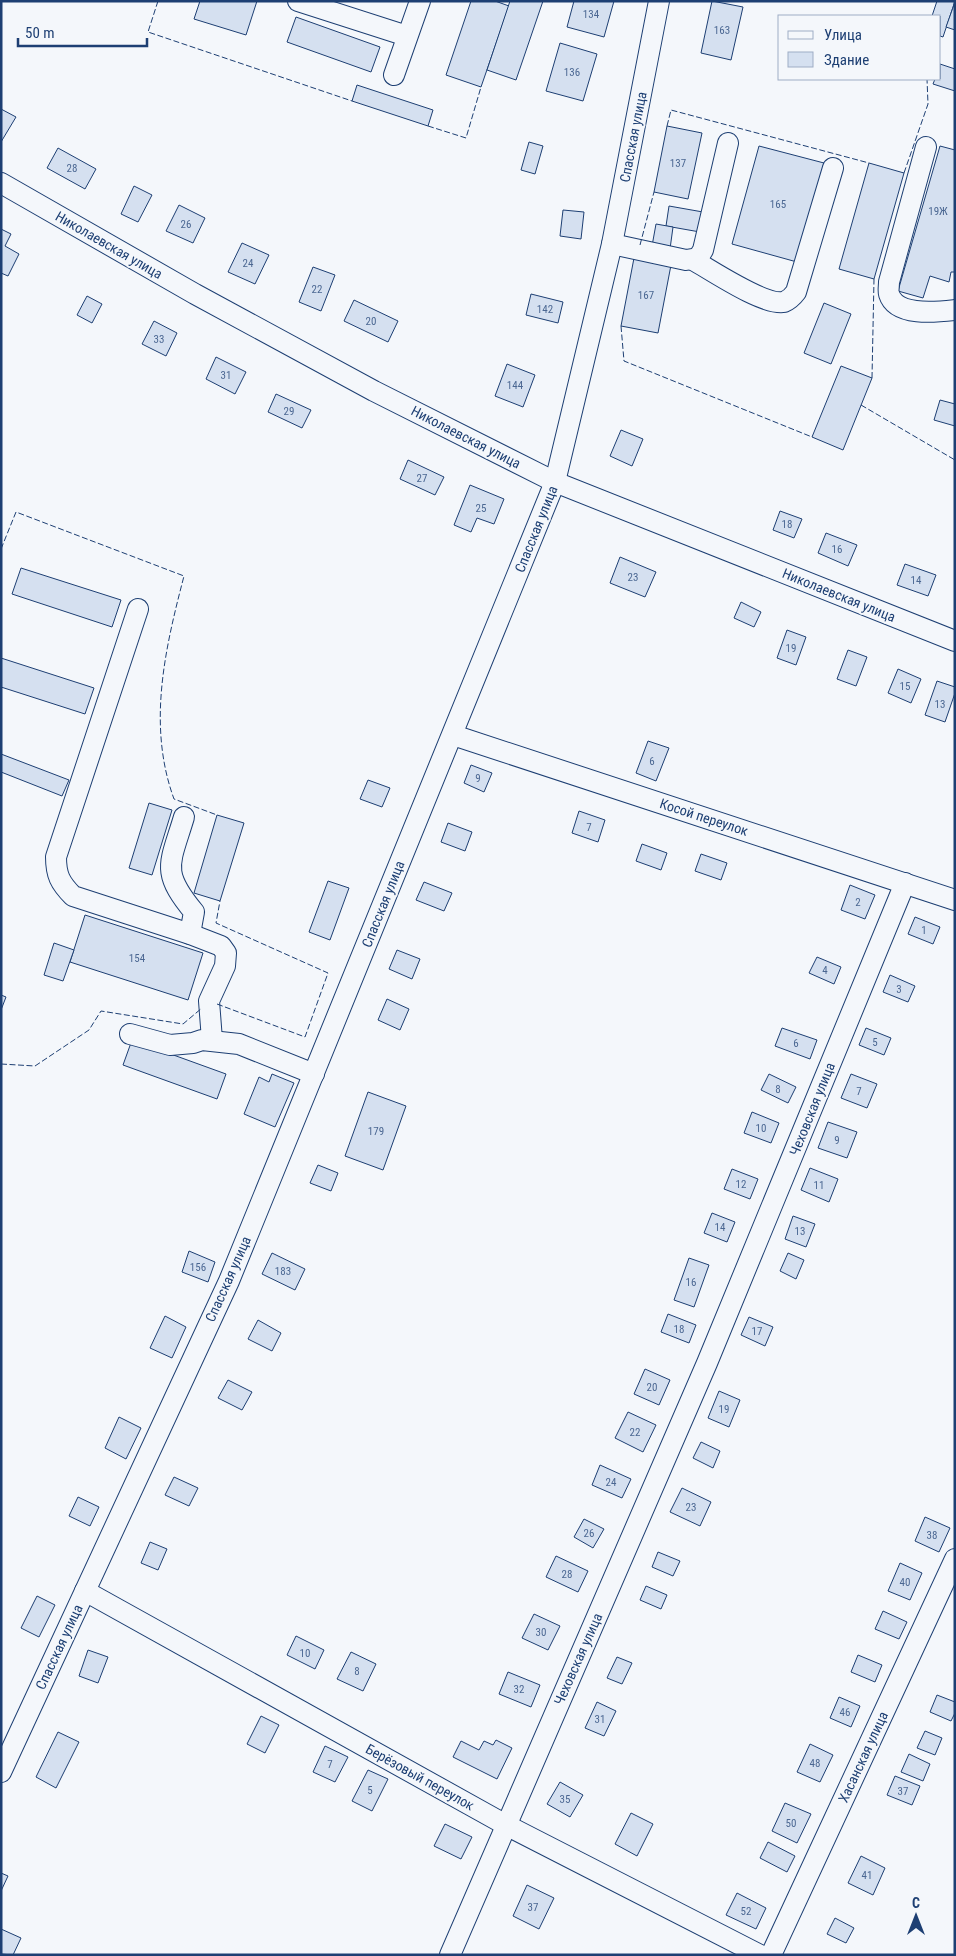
<svg xmlns="http://www.w3.org/2000/svg" width="956" height="1956" viewBox="0 0 956 1956" font-family="'Roboto Condensed',sans-serif">
<style>
.building{fill:#d5e0f0;stroke:#1d3f73}
.lines{fill:none;stroke-linecap:round;stroke-linejoin:round}
.minor-casing{stroke:#1d3f73;stroke-width:22}
.minor{stroke:#f4f7fb;stroke-width:20}
.fence{stroke:#1d3f73;stroke-width:1;stroke-dasharray:6 2.5;stroke-linecap:butt}
.labels{text-anchor:middle;dominant-baseline:central;stroke-width:4;stroke-linejoin:round;paint-order:stroke}
.number-label{font-size:11px;fill:#4b6792}
.street-label{font-size:14px;fill:#1d3f73;stroke:#f4f7fb}
</style>
<rect width="100%" height="100%" fill="#f4f7fb"/>
<g class="building">
<polygon points="200,1 257,1 246,35 194,19"/>
<polygon points="471,1 495,1 509,6 481,87 446,75"/>
<polygon points="510,1 543,1 516,80 487,70"/>
<polygon points="574,1 614,1 604,37 567,27"/>
<polygon points="712,1 743,7 731,60 701,53"/>
<polygon points="937,1 955,1 943,37 940,36 940,16 932,16"/>
<polygon points="955,2 955,30 946,27"/>
<polygon points="296,17 380,47 371,72 287,42"/>
<polygon points="560,43 597,54 583,101 546,91"/>
<polygon points="940,64 955,69 955,91 933,84 935,79 940,79"/>
<polygon points="357,85 433,110 428,126 352,101"/>
<polygon points="1,109 16,117 1,142"/>
<polygon points="667,126 702,133 688,199 654,192"/>
<polygon points="529,142 543,146 535,174 521,170"/>
<polygon points="759,146 824,163 797,262 732,244"/>
<polygon points="940,146 955,150 955,272 951,272 949,282 930,276 923,298 898,291"/>
<polygon points="58,148 96,169 85,189 47,168"/>
<polygon points="869,163 904,173 874,279 839,269"/>
<polygon points="134,186 152,195 138,222 121,214"/>
<polygon points="179,205 205,218 193,243 166,231"/>
<polygon points="669,206 703,212 700,232 666,226"/>
<polygon points="563,210 584,212 581,239 560,236"/>
<polygon points="656,224 673,227 670,249 652,246"/>
<polygon points="1,229 11,234 5,246 19,254 8,276 1,273"/>
<polygon points="242,243 269,255 255,284 228,272"/>
<polygon points="634,258 671,265 658,333 621,326"/>
<polygon points="313,267 335,275 321,311 299,302"/>
<polygon points="531,294 563,302 558,323 526,315"/>
<polygon points="87,296 102,304 92,323 77,315"/>
<polygon points="354,300 398,321 388,342 344,321"/>
<polygon points="824,303 851,314 831,364 804,353"/>
<polygon points="154,321 177,333 166,356 142,344"/>
<polygon points="216,357 246,372 235,394 206,379"/>
<polygon points="507,364 535,375 523,407 495,396"/>
<polygon points="841,366 872,378 843,450 812,437"/>
<polygon points="276,394 311,410 302,428 268,412"/>
<polygon points="940,400 955,404 955,426 934,420"/>
<polygon points="621,430 643,439 632,466 610,456"/>
<polygon points="408,460 444,477 435,495 400,479"/>
<polygon points="470,485 504,499 494,524 477,518 471,532 454,525"/>
<polygon points="780,511 802,519 794,538 773,530"/>
<polygon points="826,533 857,545 848,566 818,553"/>
<polygon points="620,557 656,572 645,597 610,583"/>
<polygon points="905,564 936,575 928,596 897,585"/>
<polygon points="21,568 121,600 112,627 12,594"/>
<polygon points="741,602 761,612 754,627 734,618"/>
<polygon points="787,630 806,637 796,665 777,658"/>
<polygon points="848,650 867,657 856,686 837,679"/>
<polygon points="1,658 94,688 85,714 1,687"/>
<polygon points="898,669 921,679 911,703 888,693"/>
<polygon points="937,681 955,687 955,693 945,722 925,715"/>
<polygon points="648,741 669,748 656,781 636,773"/>
<polygon points="1,754 69,780 62,796 1,772"/>
<polygon points="471,765 492,773 484,792 464,783"/>
<polygon points="368,780 390,788 382,807 360,799"/>
<polygon points="149,803 172,810 152,875 129,868"/>
<polygon points="579,811 605,820 598,842 572,833"/>
<polygon points="217,815 244,823 220,901 194,893"/>
<polygon points="448,823 472,832 465,851 441,842"/>
<polygon points="642,844 667,853 661,870 636,861"/>
<polygon points="701,854 727,863 721,880 695,871"/>
<polygon points="328,881 349,888 330,940 309,932"/>
<polygon points="424,882 452,893 444,911 416,900"/>
<polygon points="850,885 875,895 865,919 841,910"/>
<polygon points="85,915 203,953 188,1000 70,962"/>
<polygon points="915,917 940,927 933,944 908,934"/>
<polygon points="54,943 74,950 63,981 44,975"/>
<polygon points="397,950 420,959 412,979 389,969"/>
<polygon points="817,957 841,967 834,984 809,973"/>
<polygon points="890,975 915,986 908,1002 883,992"/>
<polygon points="1,995 6,997 1,1010"/>
<polygon points="387,999 409,1009 400,1030 378,1020"/>
<polygon points="782,1028 817,1040 810,1059 775,1046"/>
<polygon points="866,1028 891,1038 884,1055 859,1045"/>
<polygon points="132,1040 226,1074 217,1099 123,1065"/>
<polygon points="272,1074 294,1083 275,1127 244,1114 259,1077 269,1082"/>
<polygon points="769,1074 796,1087 788,1103 761,1090"/>
<polygon points="851,1074 877,1084 867,1108 841,1098"/>
<polygon points="368,1092 406,1106 383,1170 345,1156"/>
<polygon points="752,1112 779,1123 771,1143 744,1133"/>
<polygon points="828,1122 857,1132 847,1158 818,1148"/>
<polygon points="318,1165 338,1173 331,1191 310,1183"/>
<polygon points="810,1168 838,1179 829,1202 801,1190"/>
<polygon points="732,1169 758,1179 750,1199 724,1189"/>
<polygon points="712,1213 735,1222 727,1242 704,1233"/>
<polygon points="793,1216 815,1224 806,1247 785,1239"/>
<polygon points="189,1251 215,1262 208,1282 182,1272"/>
<polygon points="272,1253 305,1269 295,1290 262,1274"/>
<polygon points="788,1253 804,1260 796,1279 780,1271"/>
<polygon points="689,1258 709,1265 694,1307 674,1300"/>
<polygon points="668,1314 696,1325 689,1343 661,1332"/>
<polygon points="165,1316 186,1327 172,1358 150,1348"/>
<polygon points="749,1317 773,1327 765,1346 741,1335"/>
<polygon points="258,1320 281,1333 272,1351 248,1339"/>
<polygon points="645,1369 670,1380 659,1405 634,1394"/>
<polygon points="228,1380 252,1392 242,1410 218,1398"/>
<polygon points="719,1391 740,1400 729,1427 708,1418"/>
<polygon points="628,1412 656,1425 643,1452 615,1438"/>
<polygon points="119,1417 141,1428 126,1459 105,1448"/>
<polygon points="701,1442 720,1451 713,1468 693,1458"/>
<polygon points="600,1465 631,1479 622,1498 592,1485"/>
<polygon points="174,1477 198,1488 189,1506 165,1495"/>
<polygon points="682,1488 711,1502 700,1526 670,1512"/>
<polygon points="78,1497 99,1507 90,1526 69,1516"/>
<polygon points="925,1517 950,1528 939,1552 915,1541"/>
<polygon points="584,1519 604,1529 593,1548 574,1537"/>
<polygon points="150,1542 167,1549 158,1570 141,1563"/>
<polygon points="658,1552 680,1561 673,1576 652,1567"/>
<polygon points="556,1556 588,1571 578,1592 546,1577"/>
<polygon points="900,1563 922,1573 910,1600 888,1591"/>
<polygon points="646,1586 667,1595 661,1609 640,1600"/>
<polygon points="37,1596 55,1605 39,1637 21,1628"/>
<polygon points="883,1611 907,1622 899,1639 875,1629"/>
<polygon points="534,1614 560,1626 548,1650 522,1638"/>
<polygon points="296,1636 324,1650 315,1669 287,1655"/>
<polygon points="88,1650 108,1657 98,1683 79,1676"/>
<polygon points="351,1652 376,1664 363,1691 337,1679"/>
<polygon points="858,1655 882,1665 875,1682 851,1672"/>
<polygon points="617,1657 632,1663 622,1684 607,1678"/>
<polygon points="508,1672 540,1685 531,1707 499,1694"/>
<polygon points="937,1695 955,1702 955,1713 951,1721 930,1712"/>
<polygon points="839,1697 860,1706 851,1727 830,1718"/>
<polygon points="597,1702 616,1711 604,1736 585,1728"/>
<polygon points="261,1716 279,1725 265,1753 247,1744"/>
<polygon points="925,1731 942,1738 935,1755 917,1748"/>
<polygon points="58,1732 79,1742 56,1788 36,1777"/>
<polygon points="496,1740 512,1748 497,1779 453,1757 461,1741 479,1750 484,1741 493,1745"/>
<polygon points="810,1744 833,1755 820,1782 797,1772"/>
<polygon points="325,1746 348,1757 335,1782 313,1772"/>
<polygon points="909,1754 930,1764 923,1781 901,1772"/>
<polygon points="368,1770 388,1779 372,1811 352,1801"/>
<polygon points="895,1776 920,1786 912,1805 887,1795"/>
<polygon points="560,1782 583,1795 570,1817 547,1804"/>
<polygon points="785,1803 811,1814 797,1843 772,1831"/>
<polygon points="631,1813 653,1824 637,1856 615,1844"/>
<polygon points="445,1824 472,1837 461,1859 434,1846"/>
<polygon points="768,1842 795,1856 787,1872 760,1858"/>
<polygon points="861,1856 885,1868 873,1895 848,1883"/>
<polygon points="1,1873 8,1876 1,1891"/>
<polygon points="527,1885 554,1898 539,1929 513,1916"/>
<polygon points="737,1893 766,1908 756,1929 726,1915"/>
<polygon points="835,1918 854,1928 846,1943 827,1934"/>
<polygon points="1,1929 21,1938 13,1955 1,1954"/>
</g>
<g class="lines">
<defs>
<g id="minor">
<polyline points="298,1 407,36"/>
<polyline points="394,75 420,1"/>
<path d="M926,147L889,282C889,286 888,291 889,294C896,317 937,312 955,310"/>
<polyline points="1,183 195,294 374,391 555,482 955,641"/>
<polyline points="612,244 686,260 698,258 703,250 728,143"/>
<path d="M693,260C711,270 764,306 784,302C789,300 793,296 796,292L833,168"/>
<path d="M138,609L56,857C56,875 60,883 73,896L190,934L221,946L226,953L225,966L209,1001L212,1040"/>
<polyline points="453,735 955,900"/>
<path d="M184,817C170,864 160,871 194,912L190,934"/>
<polyline points="130,1034 170,1045 193,1043 202,1040 239,1044 314,1074"/>
<polyline points="85,1591 506,1825 760,1955"/>
<polyline points="1,1772 229,1281 555,482 612,244 659,1"/>
<polyline points="450,1955 707,1363 905,883"/>
<polyline points="771,1955 955,1559"/>
</g>
</defs>
<use href="#minor" class="minor-casing"/>
<use href="#minor" class="minor"/>
<g class="fence">
<polyline points="158,1 148,32 352,101"/>
<polyline points="428,126 466,138 481,87"/>
<polyline points="667,126 671,110 869,163"/>
<polyline points="904,173 928,104 927,79"/>
<polyline points="640,245 654,192"/>
<polyline points="621,326 624,361 812,437"/>
<polyline points="872,378 874,279"/>
<polyline points="861,405 955,460"/>
<path d="M1,549L16,512L184,576C165,649 147,725 174,799L217,815"/>
<polyline points="217,1004 305,1037 328,973 216,923 220,901"/>
<polyline points="1,1064 35,1066 89,1030 101,1011 183,1024 202,1008"/>
</g>
</g>
<g class="labels">
<g class="number-label">
<text x="591" y="14">134</text>
<text x="722" y="30">163</text>
<text x="572" y="72">136</text>
<text x="678" y="163">137</text>
<text x="72" y="168">28</text>
<text x="778" y="204">165</text>
<text x="938" y="211">19Ж</text>
<text x="186" y="224">26</text>
<text x="248" y="263">24</text>
<text x="317" y="289">22</text>
<text x="646" y="295">167</text>
<text x="545" y="309">142</text>
<text x="371" y="321">20</text>
<text x="159" y="339">33</text>
<text x="226" y="375">31</text>
<text x="515" y="385">144</text>
<text x="289" y="411">29</text>
<text x="422" y="478">27</text>
<text x="481" y="508">25</text>
<text x="787" y="524">18</text>
<text x="837" y="549">16</text>
<text x="633" y="577">23</text>
<text x="916" y="580">14</text>
<text x="791" y="648">19</text>
<text x="905" y="686">15</text>
<text x="940" y="704">13</text>
<text x="652" y="761">6</text>
<text x="478" y="778">9</text>
<text x="589" y="827">7</text>
<text x="858" y="902">2</text>
<text x="924" y="930">1</text>
<text x="137" y="958">154</text>
<text x="825" y="970">4</text>
<text x="899" y="989">3</text>
<text x="875" y="1042">5</text>
<text x="796" y="1043">6</text>
<text x="778" y="1089">8</text>
<text x="859" y="1091">7</text>
<text x="761" y="1128">10</text>
<text x="376" y="1131">179</text>
<text x="837" y="1140">9</text>
<text x="741" y="1184">12</text>
<text x="819" y="1185">11</text>
<text x="720" y="1227">14</text>
<text x="800" y="1231">13</text>
<text x="198" y="1267">156</text>
<text x="283" y="1271">183</text>
<text x="691" y="1282">16</text>
<text x="679" y="1329">18</text>
<text x="757" y="1331">17</text>
<text x="652" y="1387">20</text>
<text x="724" y="1409">19</text>
<text x="635" y="1432">22</text>
<text x="611" y="1482">24</text>
<text x="691" y="1507">23</text>
<text x="589" y="1533">26</text>
<text x="932" y="1535">38</text>
<text x="567" y="1574">28</text>
<text x="905" y="1582">40</text>
<text x="541" y="1632">30</text>
<text x="305" y="1653">10</text>
<text x="357" y="1671">8</text>
<text x="519" y="1689">32</text>
<text x="845" y="1712">46</text>
<text x="600" y="1719">31</text>
<text x="815" y="1763">48</text>
<text x="330" y="1764">7</text>
<text x="370" y="1790">5</text>
<text x="903" y="1791">37</text>
<text x="565" y="1799">35</text>
<text x="791" y="1823">50</text>
<text x="867" y="1875">41</text>
<text x="533" y="1907">37</text>
<text x="746" y="1911">52</text>
</g>
<g class="street-label">
<text transform="translate(633 137) rotate(-79)">Спасская улица</text>
<text transform="translate(109 245) rotate(30)">Николаевская улица</text>
<text transform="translate(466 437) rotate(27)">Николаевская улица</text>
<text transform="translate(536 529) rotate(-68)">Спасская улица</text>
<text transform="translate(839 595) rotate(22)">Николаевская улица</text>
<text transform="translate(704 817) rotate(18)">Косой переулок</text>
<text transform="translate(383 904) rotate(-68)">Спасская улица</text>
<text transform="translate(812 1109) rotate(-68)">Чеховская улица</text>
<text transform="translate(228 1279) rotate(-66)">Спасская улица</text>
<text transform="translate(59 1647) rotate(-65)">Спасская улица</text>
<text transform="translate(578 1659) rotate(-66)">Чеховская улица</text>
<text transform="translate(863 1757) rotate(-65)">Хасанская улица</text>
<text transform="translate(420 1777) rotate(29)">Берёзовый переулок</text>
</g>
</g>
<rect width="956" height="1956" fill="none" stroke="#1d3f73" stroke-width="5"/>
<rect x="778" y="15" width="162" height="65" fill="#f4f7fb" stroke="#9eadc5"/>
<rect x="788" y="31" width="25" height="8" fill="#f4f7fb" stroke="#9eadc5"/>
<text x="824" y="40" font-size="15" fill="#1d3f73">Улица</text>
<rect x="788" y="52" width="25" height="15" fill="#d5e0f0" stroke="#9eadc5"/>
<text x="824" y="65" font-size="15" fill="#1d3f73">Здание</text>
<g transform="translate(916 1916)" stroke="#f4f7fb" stroke-width="4" paint-order="stroke">
<path d="M0-4L9 19L0 12L-9 19Z" fill="#1d3f73"/>
<text y="-8" font-size="14" font-weight="bold" text-anchor="middle" fill="#1d3f73">С</text>
</g>
<path d="M18 38v8h129v-8" fill="none" stroke="#1d3f73" stroke-width="2.5"/>
<text x="25" y="38" font-size="15" fill="#1d3f73" stroke="#f4f7fb" stroke-width="4" paint-order="stroke">50 m</text>
</svg>
